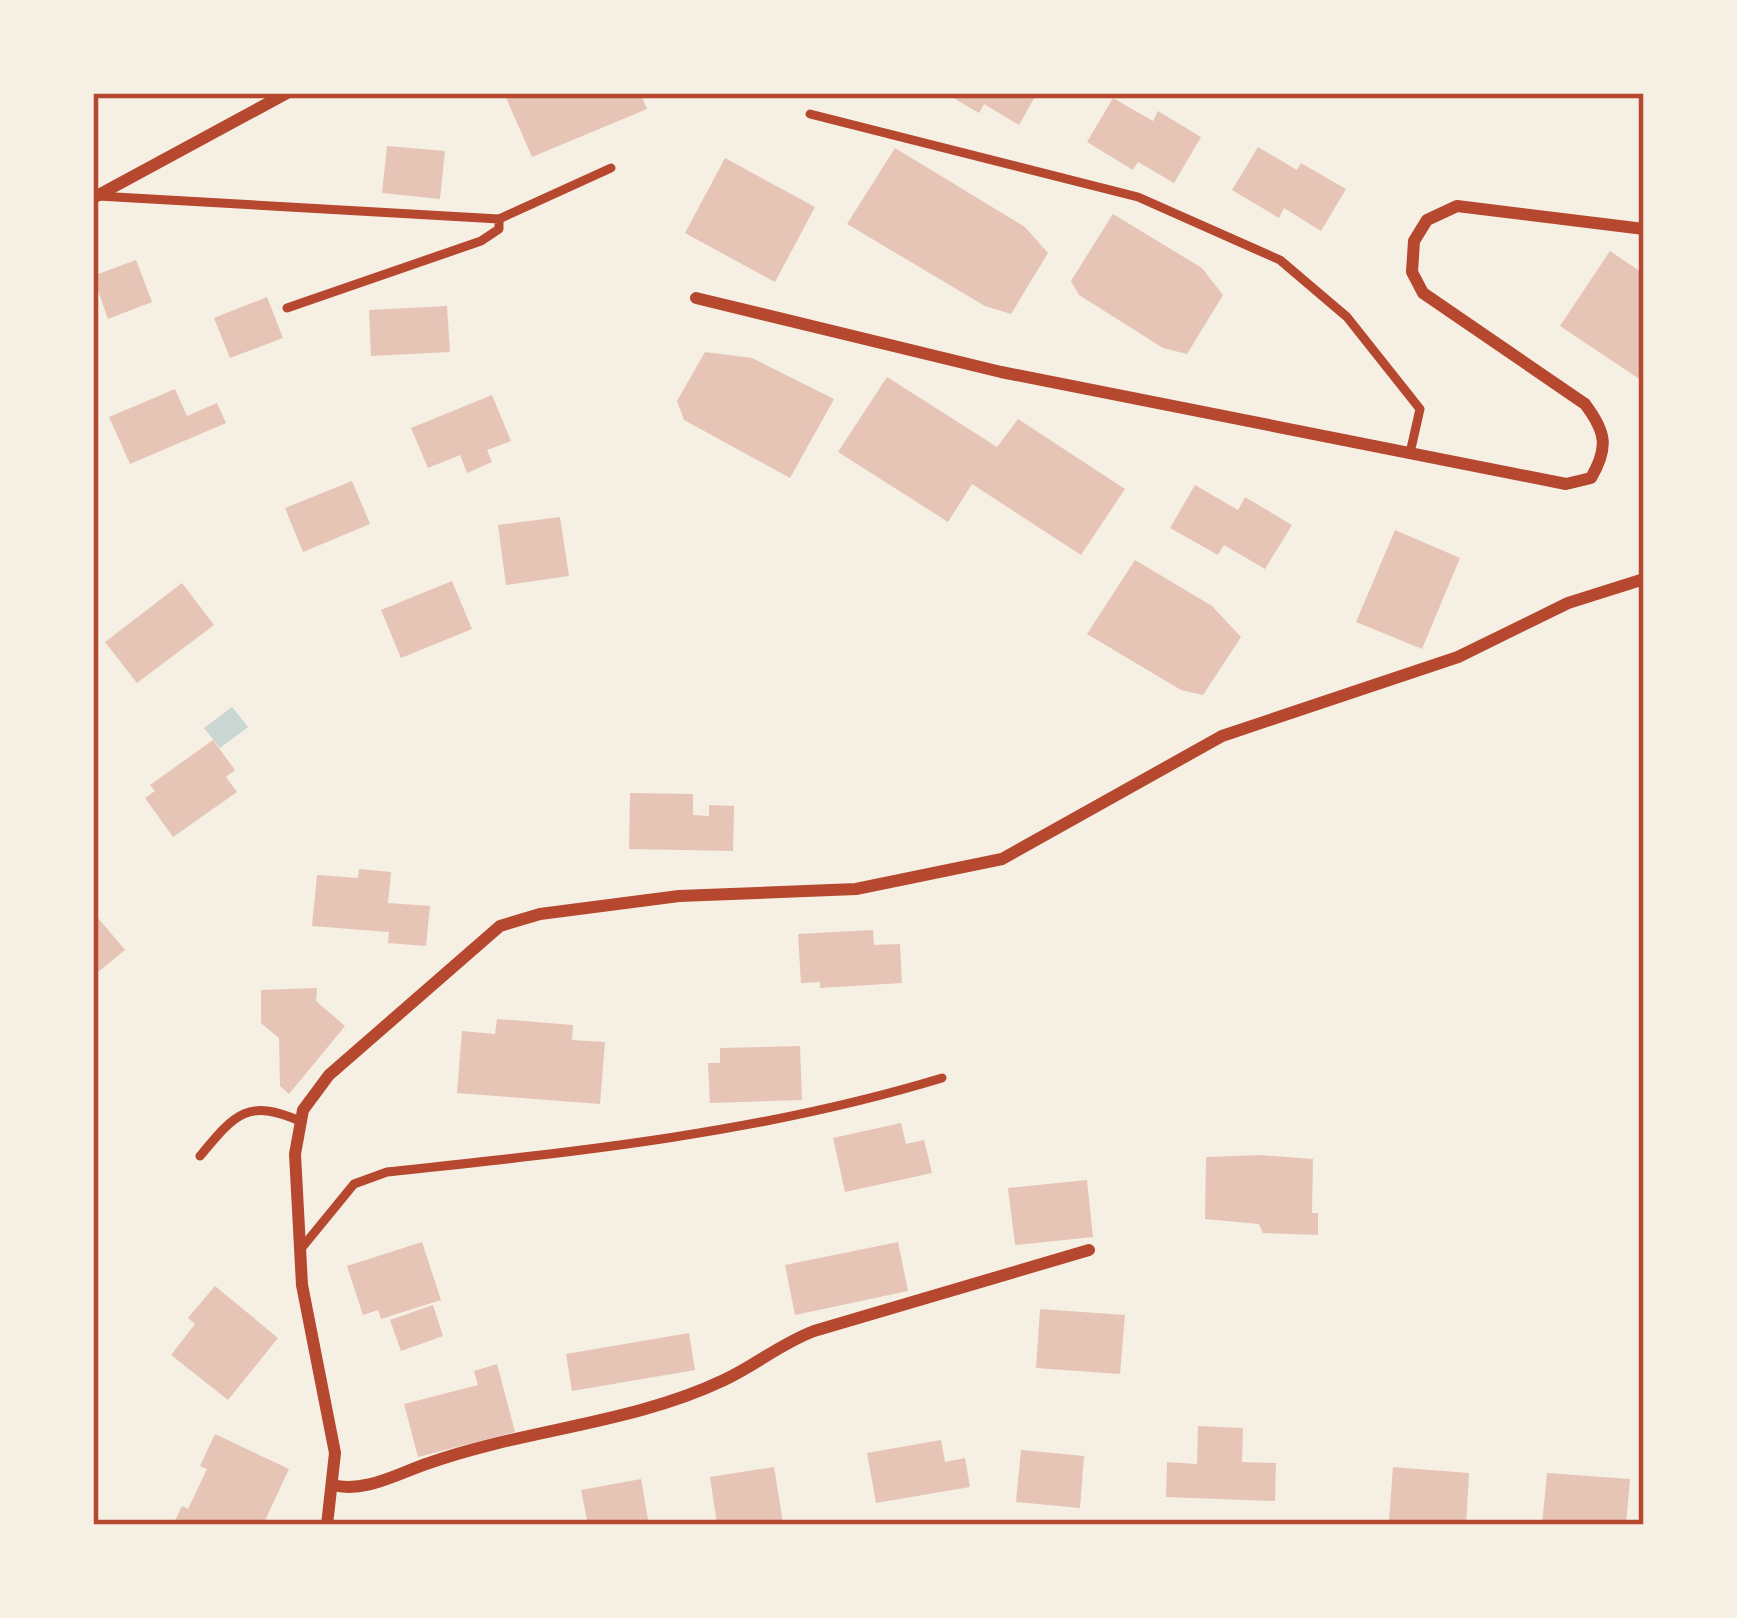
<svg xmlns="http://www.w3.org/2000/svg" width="1737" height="1618" viewBox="0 0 1737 1618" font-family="'DejaVu Sans',sans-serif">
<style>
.water{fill:#c9d6d2}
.building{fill:#e6c5b7}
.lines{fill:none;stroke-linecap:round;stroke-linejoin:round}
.service{stroke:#b5482f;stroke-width:9}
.minor{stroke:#b5482f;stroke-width:12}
.neatline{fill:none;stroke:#b5482f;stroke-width:4.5}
</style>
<rect width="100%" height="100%" fill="#f6efe4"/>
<polygon class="water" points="232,707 248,727 220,748 204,728"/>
<g class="building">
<polygon points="504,93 640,93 647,109 532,157"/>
<polygon points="945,93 1037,93 1019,125 984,104 979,113"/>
<polygon points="1113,98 1153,121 1158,111 1201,137 1174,183 1138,162 1133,170 1087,142"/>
<polygon points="387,146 445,151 440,199 382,193"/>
<polygon points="1258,147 1297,170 1301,163 1346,189 1321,231 1284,208 1279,218 1232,190"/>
<polygon points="895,148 1025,227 1048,253 1011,314 985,306 847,224"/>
<polygon points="725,158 815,207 775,282 685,233"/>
<polygon points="1113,214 1202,268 1223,295 1187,354 1163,348 1079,295 1071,281"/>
<polygon points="1610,251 1644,274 1644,382 1560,326"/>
<polygon points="136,260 152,302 108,319 93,276"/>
<polygon points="267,297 283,338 230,358 214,318"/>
<polygon points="447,306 450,352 371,356 369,310"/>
<polygon points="705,352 752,358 834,399 790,478 684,420 677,401"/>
<polygon points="887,377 997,447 1018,419 1125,489 1081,555 972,484 948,522 838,452"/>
<polygon points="175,389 187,416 217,403 226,423 130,464 109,417"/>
<polygon points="492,395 511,441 487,450 492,462 467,473 460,455 428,468 411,428"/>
<polygon points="352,481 370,524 303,552 285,508"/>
<polygon points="1195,485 1238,510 1245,497 1292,525 1265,569 1224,545 1218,555 1170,528"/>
<polygon points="560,517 569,576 506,585 498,525"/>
<polygon points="1395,530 1460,558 1422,649 1356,622"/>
<polygon points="1135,560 1212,606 1241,637 1203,695 1181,690 1087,634"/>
<polygon points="452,581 472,629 401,658 381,610"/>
<polygon points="182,583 214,625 137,683 105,642"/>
<polygon points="213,740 235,770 226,777 237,792 173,837 145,798 155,791 150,785"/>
<polygon points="630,793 693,794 693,815 709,816 709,805 734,806 733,851 629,849"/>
<polygon points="359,869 391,872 388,903 430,906 426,946 388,943 389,932 312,926 317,875 358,878"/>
<polygon points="93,912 125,950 93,976"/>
<polygon points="873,930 874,945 900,944 902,983 820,988 820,982 801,983 798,934"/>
<polygon points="317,988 316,1001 345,1026 289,1094 280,1086 279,1038 261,1023 261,990"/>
<polygon points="497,1019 573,1025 572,1040 605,1042 600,1104 457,1093 462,1031 495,1034"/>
<polygon points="800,1046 802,1100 710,1103 708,1063 720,1063 720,1048"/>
<polygon points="901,1123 906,1144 924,1140 932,1173 845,1192 833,1138"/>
<polygon points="1260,1155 1313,1159 1312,1213 1318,1213 1318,1235 1263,1233 1259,1224 1205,1219 1206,1157"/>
<polygon points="1087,1180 1093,1237 1015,1245 1008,1188"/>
<polygon points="422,1242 441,1300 381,1319 378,1310 363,1315 347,1266"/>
<polygon points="898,1242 908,1291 795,1315 785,1265"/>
<polygon points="215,1286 278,1338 228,1400 171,1355 195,1324 188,1318"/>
<polygon points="433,1305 443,1336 401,1351 390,1320"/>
<polygon points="1040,1309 1125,1315 1120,1374 1036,1368"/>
<polygon points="689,1333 695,1370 572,1391 566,1354"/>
<polygon points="497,1364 515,1432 418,1457 404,1404 478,1385 474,1371"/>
<polygon points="1198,1426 1243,1428 1242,1462 1276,1463 1275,1501 1166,1497 1167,1462 1197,1464"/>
<polygon points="215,1434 289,1469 263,1525 173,1525 182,1506 188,1509 207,1469 200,1466"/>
<polygon points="941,1440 945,1462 965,1458 970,1487 876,1503 867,1453"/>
<polygon points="1021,1450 1084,1456 1080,1508 1016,1502"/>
<polygon points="774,1467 783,1523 717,1525 710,1477"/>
<polygon points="1393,1467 1469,1473 1466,1525 1389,1520"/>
<polygon points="1547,1473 1630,1479 1626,1525 1542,1525"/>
<polygon points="641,1479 649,1525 588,1525 581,1490"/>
</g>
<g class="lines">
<g class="service">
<polyline points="810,114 1138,197 1280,260 1347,317 1420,409 1410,453"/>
<polyline points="98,196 499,219 499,229 481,241 287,308"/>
<polyline points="499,219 611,168"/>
<path d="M200,1156C235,1114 247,1098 300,1121"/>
<path d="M300,1250L354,1184L387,1172C575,1152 761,1133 942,1078"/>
</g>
<g class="minor">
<polyline points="93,198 287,93"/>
<path d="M696,298L1001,372L1566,484L1591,478C1609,447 1606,432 1585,404L1423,293L1412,272L1414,241L1427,220L1457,206L1644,229"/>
<path d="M332,1485C366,1493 396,1474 429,1463C525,1429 632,1424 724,1380C756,1365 780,1344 814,1331L1089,1250"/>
<polyline points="327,1525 335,1453 302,1285 295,1154 303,1110 329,1075 500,926 540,914 679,896 856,889 1002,859 1222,736 1458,657 1568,603 1644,579"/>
</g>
</g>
<rect width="1737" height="1618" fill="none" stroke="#f6efe4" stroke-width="192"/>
<rect x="96" y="96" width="1545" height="1426" class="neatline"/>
</svg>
